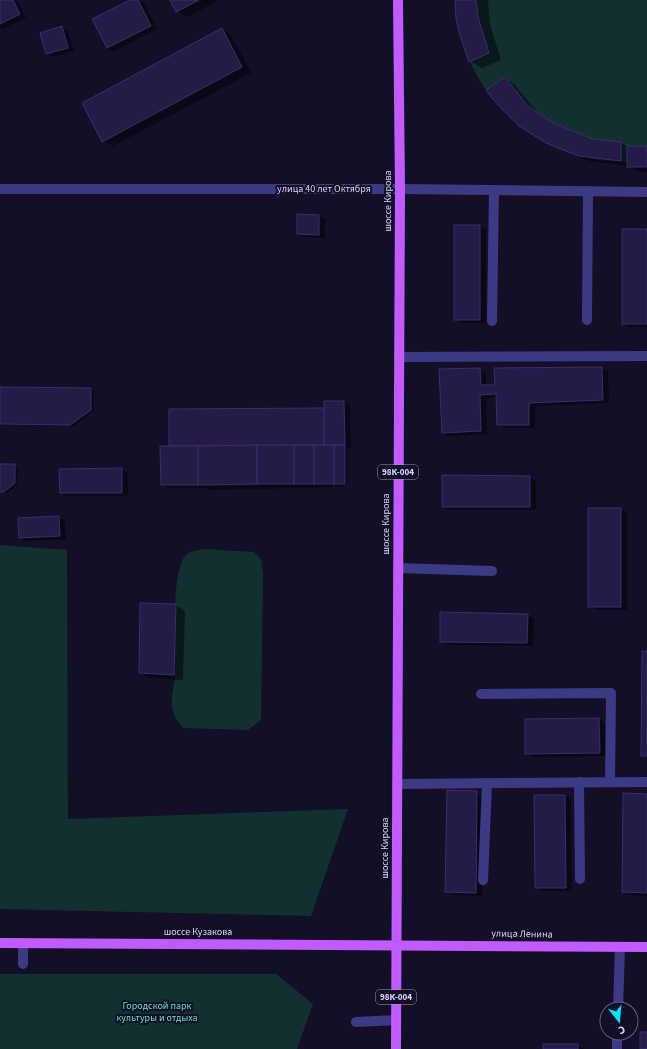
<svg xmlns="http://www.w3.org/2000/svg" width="647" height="1049" viewBox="0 0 647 1049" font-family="'Source Sans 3',sans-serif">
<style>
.green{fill:#12302f}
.shadow{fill:#0007;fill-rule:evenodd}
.building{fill:#241b47;stroke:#3b2d73}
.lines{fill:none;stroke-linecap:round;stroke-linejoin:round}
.minor{stroke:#3d3a85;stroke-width:10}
.major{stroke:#c25bff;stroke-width:10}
.labels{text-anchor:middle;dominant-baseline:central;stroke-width:4;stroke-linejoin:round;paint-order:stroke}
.shield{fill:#130f26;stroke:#9e99be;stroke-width:1}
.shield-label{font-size:9px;font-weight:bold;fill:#d9d4ff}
.street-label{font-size:10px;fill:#d9d4ff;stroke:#130f26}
.park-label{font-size:10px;fill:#5fe0c0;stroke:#130f26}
</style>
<rect width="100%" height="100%" fill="#130f26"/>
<g class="green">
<path d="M455,0H647V167H627V162C611,161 594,160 579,156C509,137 458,71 455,0Z"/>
<polygon points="0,545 67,550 68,819 348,809 311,916 0,909"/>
<path d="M204,549L254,552L261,559L263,574L261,720L248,730L184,728C176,721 173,715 172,705C171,696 174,686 175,677C176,649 171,582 183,559C187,551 196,551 204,549Z"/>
<polygon points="0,974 276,974 313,1004 297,1049 0,1049"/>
</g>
<g class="shadow">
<polygon points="0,0 17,0 26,18 2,29 0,27"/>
<polygon points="132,0 143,1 157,29 114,51 107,48"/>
<polygon points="171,0 219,0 187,17 177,11"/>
<polygon points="457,0 488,0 490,24 501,60 482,68 470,61"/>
<polygon points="62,28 68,31 74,51 53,57 47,54"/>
<polygon points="222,29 231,35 251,73 113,146 103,141"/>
<polygon points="505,78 514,84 538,113 556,125 593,140 620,142 628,147 647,147 647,172 638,172 628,166 589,161 547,142"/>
<polygon points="319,216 325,219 325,238 304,237 298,234"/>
<polygon points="480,226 486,230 486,323 461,323 455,319"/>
<polygon points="647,230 647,327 629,327 623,323"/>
<polygon points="602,368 608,371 609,403 535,406 535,428 504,428 498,425 497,397 486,398 487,434 449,436 443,433 479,369 486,373 486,386"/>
<polygon points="0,388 91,389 94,390 93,411 74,426 0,425"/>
<path d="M325,402H344L350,405L351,448H347V485L335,487V452H333V487L209,490L206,488H168L162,484L170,447V410L325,409ZM262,483V485L208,486V484Z"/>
<polygon points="0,465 18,467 17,485 7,493 0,493"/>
<polygon points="121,469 128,473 128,496 67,496 60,493"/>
<polygon points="530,477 536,481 536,510 449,510 443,506"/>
<polygon points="621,509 627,513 627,610 596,610 589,606"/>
<polygon points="59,517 65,521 66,539 26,541 19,537"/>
<polygon points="176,605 185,611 183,680 150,678 140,673"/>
<polygon points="527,615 534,619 533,646 447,645 441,641"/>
<polygon points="599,719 605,723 606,756 532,757 526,754"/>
<polygon points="476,792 483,796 482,896 453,895 446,891"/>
<polygon points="647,795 647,896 629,895 623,892"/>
<polygon points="535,796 565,796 571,799 572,891 542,891 536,887"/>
<polygon points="578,1045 584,1049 544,1049"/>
</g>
<g class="building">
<polygon points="0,0 13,0 20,14 0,24"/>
<polygon points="130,0 138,0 151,26 107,48 92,19"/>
<polygon points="170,0 199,0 176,12"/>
<polygon points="455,0 476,0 478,17 489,53 469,62 459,32 456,19"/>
<polygon points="62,26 68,48 46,54 40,33"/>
<polygon points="222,28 242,67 102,142 82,103"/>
<polygon points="505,77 528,106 553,123 593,139 621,142 621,161 579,156 546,143 519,126 496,103 486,90"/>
<rect x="627" y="146" width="20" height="21"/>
<polygon points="297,214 319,215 319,235 297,234"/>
<rect x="454" y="225" width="26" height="95"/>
<rect x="622" y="229" width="25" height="95"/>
<polygon points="602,367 603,400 529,403 529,425 497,425 496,394 480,395 481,431 442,433 439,369 480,368 481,385 495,385 494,368"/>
<polygon points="0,387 91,388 91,410 70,425 0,424"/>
<polygon points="324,401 344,401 345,445 324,445"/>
<polygon points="324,408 324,445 169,446 169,409"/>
<polygon points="257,445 257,484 198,485 198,446"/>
<rect x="257" y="445" width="37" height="39"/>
<rect x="294" y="445" width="20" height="39"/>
<rect x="314" y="445" width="20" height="39"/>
<rect x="334" y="445" width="11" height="39"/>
<polygon points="160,446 198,446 198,485 161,485"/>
<polygon points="0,464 15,464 15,483 4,492 0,492"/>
<polygon points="122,468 122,493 60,493 59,469"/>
<polygon points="442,475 530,476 530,507 442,507"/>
<rect x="588" y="508" width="33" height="99"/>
<polygon points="59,516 60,536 19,538 18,518"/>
<polygon points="140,603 176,604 174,675 139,673"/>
<polygon points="440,612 528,614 527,643 440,642"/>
<polygon points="642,651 647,651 647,756 641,756"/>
<polygon points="599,718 600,753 525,754 525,719"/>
<polygon points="447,790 477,791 476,893 445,892"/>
<polygon points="623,793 647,794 647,893 622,892"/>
<polygon points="534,795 565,795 566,888 535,888"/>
<rect x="640" y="1032" width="7" height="17"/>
<rect x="543" y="1044" width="35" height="5"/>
</g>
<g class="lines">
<g class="minor">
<polyline points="0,189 400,189 647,192"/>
<polyline points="587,320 588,191"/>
<polyline points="492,321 494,190"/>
<polyline points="399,357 647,356"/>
<polyline points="398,568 492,571"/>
<polyline points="481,694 611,693 610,782"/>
<polyline points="579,782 580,879"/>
<polyline points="397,784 647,782"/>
<polyline points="483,880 487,783"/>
<polyline points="23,943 23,964"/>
<polyline points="618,1009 620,947"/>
<polyline points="356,1022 396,1020"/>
<polyline points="617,1049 617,1033"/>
</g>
<g class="major">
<polyline points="0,943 647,947"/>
<polyline points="396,1049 400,189 398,0"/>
</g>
</g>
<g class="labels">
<g class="shield">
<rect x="378" y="465" width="40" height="14" rx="3"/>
<rect x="376" y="990" width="40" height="14" rx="3"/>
</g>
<g class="shield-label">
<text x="398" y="472">98К-004</text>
<text x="396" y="997">98К-004</text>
</g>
<g class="street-label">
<text x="324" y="189">улица 40 лет Октября</text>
<text transform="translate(388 201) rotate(-90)">шоссе Кирова</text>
<text transform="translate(386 524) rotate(-90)">шоссе Кирова</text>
<text transform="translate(385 848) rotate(-90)">шоссе Кирова</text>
<text x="198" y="932">шоссе Кузакова</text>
<text transform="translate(522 934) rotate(1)">улица Ленина</text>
</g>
<g class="park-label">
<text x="157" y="1006">Городской парк<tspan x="157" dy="12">культуры и отдыха</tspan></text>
</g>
</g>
<g transform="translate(619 1021) rotate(163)"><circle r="19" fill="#130f26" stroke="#625e7d"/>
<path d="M0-3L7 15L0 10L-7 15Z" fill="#00e5ff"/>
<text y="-6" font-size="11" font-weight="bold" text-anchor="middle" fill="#d9d4ff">С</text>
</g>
</svg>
